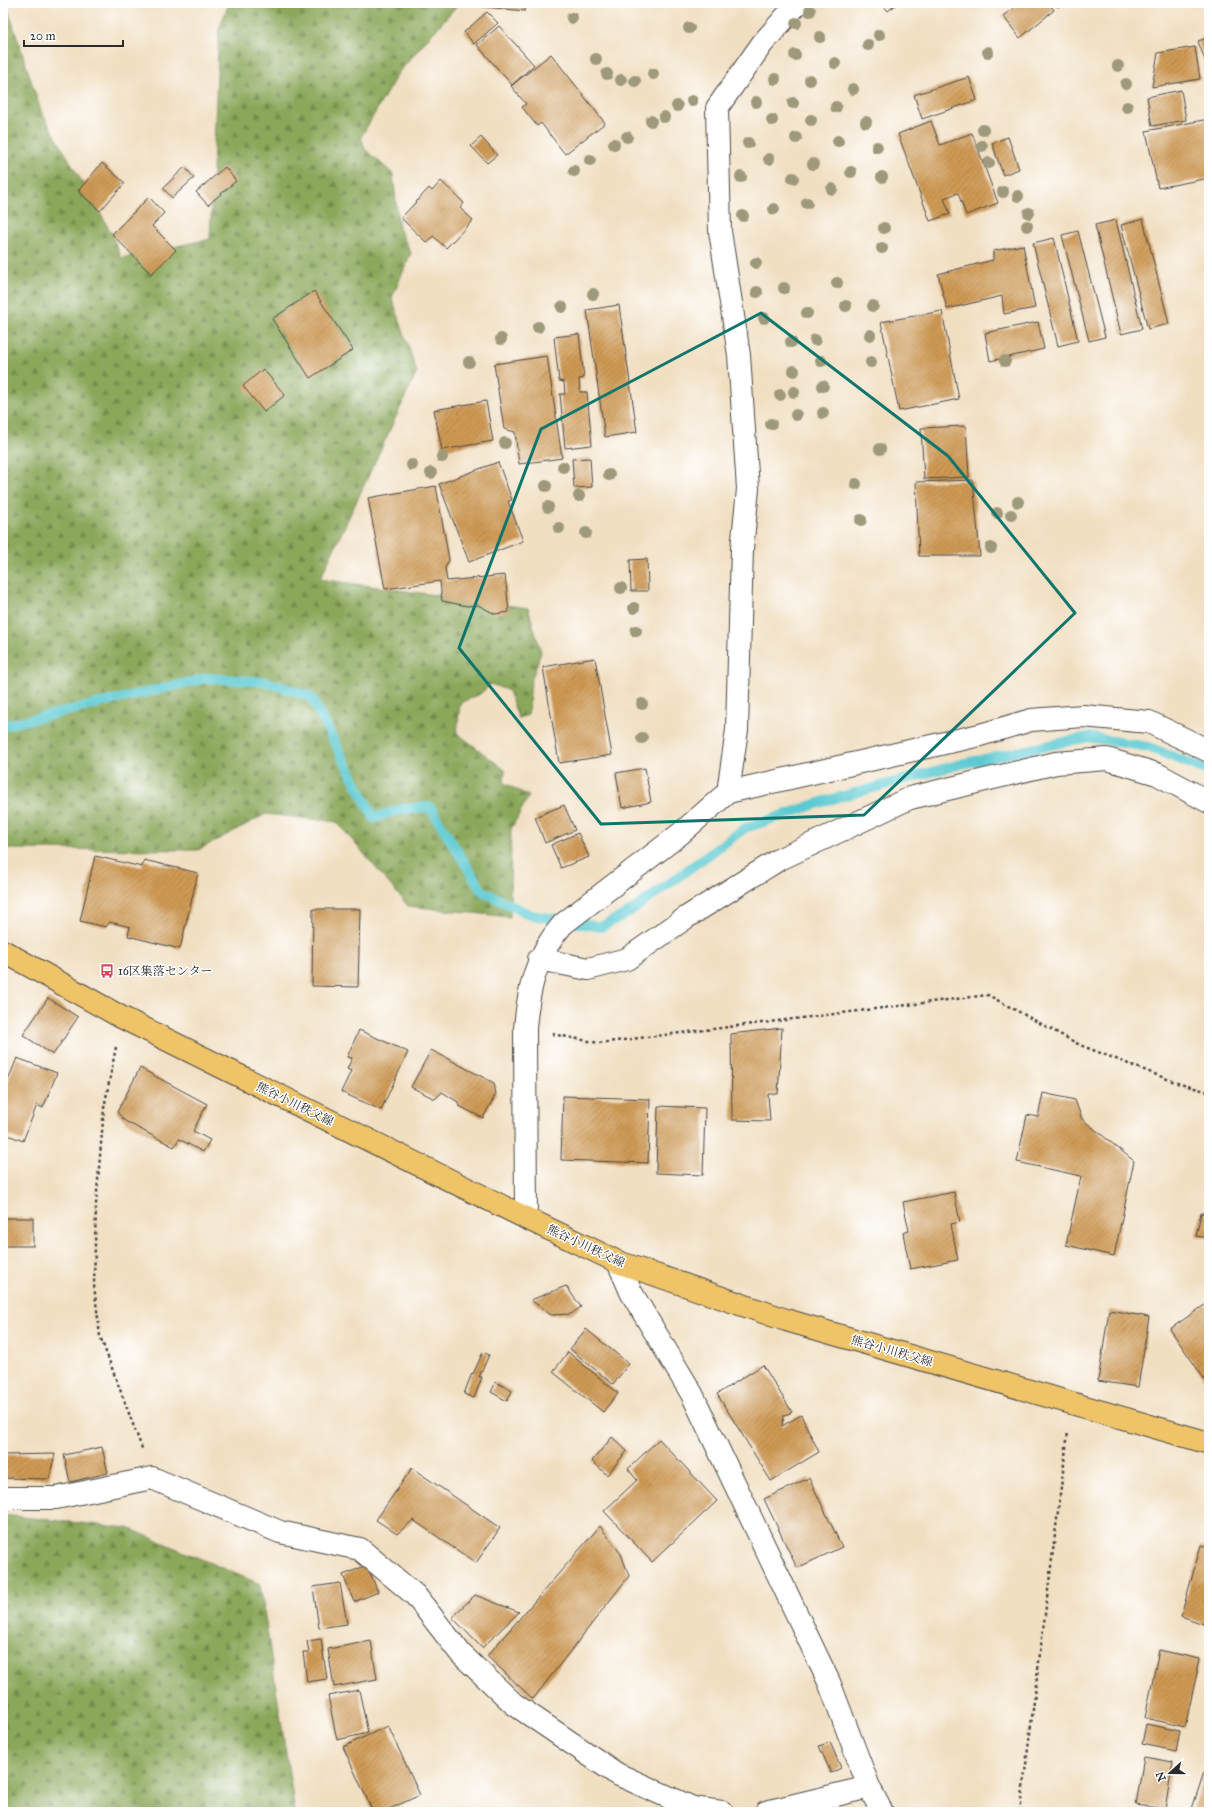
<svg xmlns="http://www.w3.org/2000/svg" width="1212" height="1815" viewBox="0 0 1212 1815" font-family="'IM FELL Great Primer','Noto Serif JP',serif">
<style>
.forest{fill:url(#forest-firs);stroke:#5a6942}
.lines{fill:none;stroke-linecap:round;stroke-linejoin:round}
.stream{stroke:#5dcad2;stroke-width:10}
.building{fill:url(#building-hatch)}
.street-casing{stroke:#494642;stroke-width:24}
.primary-casing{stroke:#494642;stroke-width:24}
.path{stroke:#494642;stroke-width:2.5;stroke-dasharray:3 3;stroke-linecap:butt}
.street{stroke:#fff;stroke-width:22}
.primary{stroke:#efc469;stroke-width:22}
.tree{fill:#9d997a}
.marked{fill:none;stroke:#0f766e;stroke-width:3;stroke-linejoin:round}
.labels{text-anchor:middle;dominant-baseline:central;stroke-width:3;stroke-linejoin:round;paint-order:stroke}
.poi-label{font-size:12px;fill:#2b2b2b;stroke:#fff;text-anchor:start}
.street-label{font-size:12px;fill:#2b2b2b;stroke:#fff}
</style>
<defs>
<pattern id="forest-firs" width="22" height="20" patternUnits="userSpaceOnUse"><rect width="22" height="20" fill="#8aa75a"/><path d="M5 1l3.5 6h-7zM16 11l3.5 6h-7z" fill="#71884b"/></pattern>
<pattern id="building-hatch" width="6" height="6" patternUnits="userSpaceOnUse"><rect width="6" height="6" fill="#cf9a55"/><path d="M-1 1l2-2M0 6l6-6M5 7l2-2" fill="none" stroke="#a87e47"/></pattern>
</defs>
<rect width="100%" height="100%" fill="#fff"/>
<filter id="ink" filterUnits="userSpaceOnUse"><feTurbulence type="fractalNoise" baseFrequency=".025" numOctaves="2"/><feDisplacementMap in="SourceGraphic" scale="8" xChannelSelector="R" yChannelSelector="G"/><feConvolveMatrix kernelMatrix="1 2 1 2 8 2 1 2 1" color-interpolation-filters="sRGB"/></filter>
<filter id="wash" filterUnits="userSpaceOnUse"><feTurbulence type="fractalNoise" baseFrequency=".012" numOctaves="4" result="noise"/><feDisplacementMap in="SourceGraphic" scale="16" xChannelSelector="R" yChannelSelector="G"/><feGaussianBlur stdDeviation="0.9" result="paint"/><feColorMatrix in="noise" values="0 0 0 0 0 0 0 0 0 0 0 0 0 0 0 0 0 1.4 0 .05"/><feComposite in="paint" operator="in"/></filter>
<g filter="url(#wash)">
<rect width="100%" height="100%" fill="#f1dfc2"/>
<g class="forest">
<polygon points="3,3 6,3 41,111 112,234 121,258 210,239 219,29 229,3 459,3 398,73 361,137 365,149 393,174 399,228 411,253 392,298 417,372 320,579 528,608 541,652 531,681 528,715 518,718 509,691 491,684 480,694 460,703 457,733 505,770 504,783 529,796 511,829 510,917 408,906 337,822 266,814 198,850 3,849"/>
<polygon points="3,1515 128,1528 260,1584 295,1812 3,1812"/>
</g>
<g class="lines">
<polyline class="stream" points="3,726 207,678 267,682 311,697 374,818 401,809 430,807 482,891 531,915 601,927 630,912 745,828 825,801 961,764 1088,737 1148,747 1209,771"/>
</g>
<g id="blocks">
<g class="building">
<polygon points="475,3 526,3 525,11 475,6"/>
<polygon points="881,3 898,3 888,11"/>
<polygon points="1016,3 1049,3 1054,10 1020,38 1003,16 1018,5"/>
<polygon points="1055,3 1063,3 1058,7"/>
<polygon points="487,12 498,23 474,44 464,32"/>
<polygon points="499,26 534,65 512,85 477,45"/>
<polygon points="1209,37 1209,62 1206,63 1198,41"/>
<polygon points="1195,47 1200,79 1152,87 1158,53"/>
<polygon points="551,54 605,123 565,154 541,123 537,126 522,107 526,104 511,86"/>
<polygon points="969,77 977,100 922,119 914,95"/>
<polygon points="1181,90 1186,120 1152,126 1147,97"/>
<polygon points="1209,119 1209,178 1158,188 1146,131"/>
<polygon points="931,121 940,145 972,133 998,203 966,215 958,193 944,198 950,214 930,221 898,134"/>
<polygon points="481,137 497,155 487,163 471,146"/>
<polygon points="1008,137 1019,169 1003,175 992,143"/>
<polygon points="102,163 125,183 100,211 78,191"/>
<polygon points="185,167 194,178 172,198 163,188"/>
<polygon points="225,167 236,181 208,205 196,192"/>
<polygon points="441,181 464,203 460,208 473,220 446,248 433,236 427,243 401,218 429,188 432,191"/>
<polygon points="149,197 164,213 152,226 176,250 151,274 112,234"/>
<polygon points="1143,219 1169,324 1148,329 1121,225"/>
<polygon points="1116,220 1142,329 1121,334 1095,225"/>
<polygon points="1078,231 1105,337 1089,341 1062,235"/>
<polygon points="1054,238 1078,341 1058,346 1033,243"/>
<polygon points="1023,245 1035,308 1004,314 1002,296 947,309 938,274 993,260 993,251"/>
<polygon points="314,291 353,350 310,378 272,319"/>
<polygon points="619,305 637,432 605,437 587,310"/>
<polygon points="942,311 959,399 899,411 881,322"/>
<polygon points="1038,322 1044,349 990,361 985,333"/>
<polygon points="579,334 584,378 579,379 580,392 587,392 592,445 565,448 560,394 565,394 564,382 559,381 554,337"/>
<polygon points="547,356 562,458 519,464 515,432 504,429 494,364"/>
<polygon points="263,369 285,395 264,412 243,386"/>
<polygon points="486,401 493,441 442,450 434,410"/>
<polygon points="966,426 969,477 924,479 921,428"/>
<polygon points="590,458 592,487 574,488 572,459"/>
<polygon points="498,462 512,500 508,501 523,541 469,562 439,484"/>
<polygon points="973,480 980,556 919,556 916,482"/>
<polygon points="436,486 449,560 445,568 447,581 505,575 509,612 495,614 478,605 467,606 442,601 440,581 385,589 368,498"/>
<polygon points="647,559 648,591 631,591 630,560"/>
<polygon points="595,658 612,755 559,763 543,667"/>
<polygon points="645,768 651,802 622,808 616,773"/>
<polygon points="564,805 575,830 545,843 535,817"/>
<polygon points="578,833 589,857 561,868 551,845"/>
<polygon points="95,856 142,867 144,860 198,873 180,949 128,936 130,927 110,922 106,927 80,921"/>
<polygon points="313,909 360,909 358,987 312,986"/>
<polygon points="48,998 78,1017 53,1055 23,1035"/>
<polygon points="782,1028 778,1094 768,1094 770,1121 732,1120 731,1034"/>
<polygon points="359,1030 408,1052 381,1110 341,1092 351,1071 347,1069 352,1058 347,1057"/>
<polygon points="431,1050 494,1083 496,1094 483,1118 459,1106 458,1102 442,1092 435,1099 411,1087"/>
<polygon points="17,1058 57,1073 43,1108 37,1105 23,1141 3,1133 3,1093"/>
<polygon points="140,1068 207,1104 193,1131 210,1140 203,1152 179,1139 174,1147 125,1121 117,1112"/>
<polygon points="1043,1093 1075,1100 1082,1119 1134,1161 1114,1256 1066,1245 1081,1176 1017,1162 1027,1115 1038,1117"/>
<polygon points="563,1096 650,1099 648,1163 561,1160"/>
<polygon points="658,1106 705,1108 703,1175 656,1173"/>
<polygon points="954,1192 960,1222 951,1224 958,1260 910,1269 903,1233 909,1231 903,1202"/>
<polygon points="1208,1202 1209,1202 1209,1238 1196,1236 1201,1213 1206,1214"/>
<rect x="3" y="1218" width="30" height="28"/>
<polygon points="566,1286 581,1307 571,1314 551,1315 531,1300"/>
<polygon points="1206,1304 1209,1309 1209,1377 1205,1380 1170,1329"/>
<polygon points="1109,1310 1149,1317 1138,1387 1098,1381"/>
<polygon points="586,1329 629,1364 613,1384 570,1349"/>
<polygon points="483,1352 489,1355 479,1377 482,1377 474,1398 464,1394 472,1373 473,1374"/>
<polygon points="568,1352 618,1393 603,1412 553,1372"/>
<polygon points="763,1365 792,1412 784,1416 782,1426 801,1415 819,1452 771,1481 717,1394"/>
<polygon points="496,1382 512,1391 507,1401 491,1392"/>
<polygon points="612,1437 627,1451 607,1475 592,1461"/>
<polygon points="659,1439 717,1501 652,1562 604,1511 637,1480 628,1469"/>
<polygon points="102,1447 108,1473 70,1482 64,1455"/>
<polygon points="55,1454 49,1479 3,1478 3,1455"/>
<polygon points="412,1468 500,1528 476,1563 413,1520 397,1534 376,1520"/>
<polygon points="809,1478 842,1547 797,1568 764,1499"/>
<polygon points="600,1526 621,1554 629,1576 533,1699 487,1656"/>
<polygon points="1201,1545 1209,1547 1209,1626 1181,1616"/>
<polygon points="367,1565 378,1592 354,1602 343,1575"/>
<polygon points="340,1583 347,1624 319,1628 313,1587"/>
<polygon points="475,1595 519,1612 482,1648 452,1617"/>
<polygon points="321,1639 327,1679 307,1682 303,1652 309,1652 307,1641"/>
<polygon points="371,1641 377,1679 334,1687 328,1649"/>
<polygon points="1159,1650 1200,1659 1185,1727 1145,1718"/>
<polygon points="359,1690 368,1733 337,1740 328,1696"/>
<polygon points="1146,1724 1180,1731 1176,1751 1142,1744"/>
<polygon points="388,1726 420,1795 383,1812 373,1812 343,1747"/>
<polygon points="830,1742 841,1768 831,1773 819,1746"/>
<polygon points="1144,1757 1173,1762 1165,1809 1136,1805"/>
<polygon points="1204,1772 1209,1774 1209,1812 1191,1812"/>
</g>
</g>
</g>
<g filter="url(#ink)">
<use href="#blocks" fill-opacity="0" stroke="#494642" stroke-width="1"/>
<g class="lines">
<defs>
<g id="street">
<polyline points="728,792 737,730 742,549 748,489 739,355 720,231 717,108 762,44 798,3"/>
<polyline points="539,959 588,969 627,959 687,917 778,860 910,798 1056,763 1107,759 1157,774 1209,802"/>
<path d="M526,1218L525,1029C528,990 536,954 563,924L680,834L728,792L980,735L1031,720L1083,716L1149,722L1209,751"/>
<polyline points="618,1262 631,1292 692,1394 829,1682 869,1787 882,1812"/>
<polyline points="3,1498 56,1498 152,1478 280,1532 360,1549 415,1595 461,1654 514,1704 617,1774 693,1808 722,1812"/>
<polyline points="766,1812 869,1787"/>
</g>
<polyline id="primary" points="3,951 121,1017 526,1218 618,1262 786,1320 1209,1443"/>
</defs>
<use href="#street" class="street-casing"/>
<use href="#primary" class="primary-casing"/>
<g class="path">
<polyline points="552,1034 599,1043 988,995 1080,1045 1180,1084 1209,1092"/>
<polyline points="116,1047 104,1108 96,1204 94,1285 100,1336 143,1451"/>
<polyline points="1020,1812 1068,1432"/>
</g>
<use href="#street" class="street"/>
<use href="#primary" class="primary"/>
</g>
<g class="tree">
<circle cx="810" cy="11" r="6"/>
<circle cx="572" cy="18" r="6"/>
<circle cx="796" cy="23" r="6"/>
<circle cx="689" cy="28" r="6"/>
<circle cx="879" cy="35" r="6"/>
<circle cx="820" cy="37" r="6"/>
<circle cx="868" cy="45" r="6"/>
<circle cx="988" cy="52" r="6"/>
<circle cx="795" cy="55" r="6"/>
<circle cx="596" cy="59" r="6"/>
<circle cx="835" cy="63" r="6"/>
<circle cx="1118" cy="66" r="6"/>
<circle cx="607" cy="74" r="6"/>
<circle cx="653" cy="74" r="6"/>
<circle cx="775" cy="79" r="6"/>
<circle cx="621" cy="80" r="6"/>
<circle cx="810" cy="80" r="6"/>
<circle cx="635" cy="81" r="6"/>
<circle cx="1126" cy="84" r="6"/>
<circle cx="853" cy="89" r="6"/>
<circle cx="692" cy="101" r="6"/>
<circle cx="756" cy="102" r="6"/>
<circle cx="793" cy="103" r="6"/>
<circle cx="677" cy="106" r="6"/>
<circle cx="836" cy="107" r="6"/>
<circle cx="1127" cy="107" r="6"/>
<circle cx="664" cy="117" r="6"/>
<circle cx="772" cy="120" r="6"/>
<circle cx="811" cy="120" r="6"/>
<circle cx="651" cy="121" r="6"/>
<circle cx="866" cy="122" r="6"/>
<circle cx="983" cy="130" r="6"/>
<circle cx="627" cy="137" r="6"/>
<circle cx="796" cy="138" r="6"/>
<circle cx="838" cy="141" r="6"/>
<circle cx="748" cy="143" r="6"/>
<circle cx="614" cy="144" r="6"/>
<circle cx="982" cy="146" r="6"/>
<circle cx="877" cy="147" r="6"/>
<circle cx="769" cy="159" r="6"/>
<circle cx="590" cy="160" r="6"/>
<circle cx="989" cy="163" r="6"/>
<circle cx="813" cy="164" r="6"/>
<circle cx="574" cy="171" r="6"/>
<circle cx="851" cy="172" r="6"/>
<circle cx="741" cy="177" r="6"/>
<circle cx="882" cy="177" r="6"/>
<circle cx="793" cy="178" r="6"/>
<circle cx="832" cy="189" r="6"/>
<circle cx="1003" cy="192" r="6"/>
<circle cx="1018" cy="196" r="6"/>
<circle cx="807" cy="203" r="6"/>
<circle cx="774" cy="209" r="6"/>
<circle cx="1029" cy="213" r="6"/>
<circle cx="743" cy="216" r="6"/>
<circle cx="1027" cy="226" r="6"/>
<circle cx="884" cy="228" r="6"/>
<circle cx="882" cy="248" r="6"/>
<circle cx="756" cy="263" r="6"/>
<circle cx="837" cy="283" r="6"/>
<circle cx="784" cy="288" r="6"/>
<circle cx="757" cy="292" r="6"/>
<circle cx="593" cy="294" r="6"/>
<circle cx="846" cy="306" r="6"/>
<circle cx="873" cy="306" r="6"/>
<circle cx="562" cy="307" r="6"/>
<circle cx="807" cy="313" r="6"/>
<circle cx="764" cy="318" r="6"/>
<circle cx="538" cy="327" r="6"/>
<circle cx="870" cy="335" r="6"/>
<circle cx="501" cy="339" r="6"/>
<circle cx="815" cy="340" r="6"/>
<circle cx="791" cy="342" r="6"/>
<circle cx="821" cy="361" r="6"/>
<circle cx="1005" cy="361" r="6"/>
<circle cx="469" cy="362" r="6"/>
<circle cx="871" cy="362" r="6"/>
<circle cx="794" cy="371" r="6"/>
<circle cx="823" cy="386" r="6"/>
<circle cx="794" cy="392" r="6"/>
<circle cx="780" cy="395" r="6"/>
<circle cx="823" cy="413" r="6"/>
<circle cx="796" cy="415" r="6"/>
<circle cx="771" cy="424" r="6"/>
<circle cx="505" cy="443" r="6"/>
<circle cx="880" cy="449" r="6"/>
<circle cx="442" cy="457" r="6"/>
<circle cx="412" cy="465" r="6"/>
<circle cx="563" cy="467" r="6"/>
<circle cx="431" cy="473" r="6"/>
<circle cx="609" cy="475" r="6"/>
<circle cx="856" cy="484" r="6"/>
<circle cx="546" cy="486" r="6"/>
<circle cx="579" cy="496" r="6"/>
<circle cx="1018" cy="502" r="6"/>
<circle cx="548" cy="507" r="6"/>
<circle cx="997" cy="513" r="6"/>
<circle cx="1011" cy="515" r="6"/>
<circle cx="861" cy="520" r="6"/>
<circle cx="559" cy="528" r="6"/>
<circle cx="586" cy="533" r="6"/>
<circle cx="991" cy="548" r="6"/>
<circle cx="621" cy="588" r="6"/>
<circle cx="634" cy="608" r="6"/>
<circle cx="636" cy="631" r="6"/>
<circle cx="642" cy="704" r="6"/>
<circle cx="642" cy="738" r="6"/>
</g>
</g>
<path class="marked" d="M761,313L948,456L1075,613L864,815L601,824L459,648L541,429Z"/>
<defs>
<symbol id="bus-bare" viewBox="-9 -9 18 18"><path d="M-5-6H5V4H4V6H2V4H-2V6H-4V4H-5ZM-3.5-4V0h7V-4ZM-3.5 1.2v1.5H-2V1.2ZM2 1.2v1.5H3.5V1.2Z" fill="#d1495b" stroke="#fff" stroke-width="2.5" paint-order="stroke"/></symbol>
</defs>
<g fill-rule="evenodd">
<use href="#bus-bare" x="97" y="961" width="20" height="20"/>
</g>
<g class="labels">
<g class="poi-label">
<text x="118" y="971">16区集落センター</text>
</g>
<g class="street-label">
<text transform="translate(295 1104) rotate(26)">熊谷小川秩父線</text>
<text transform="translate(586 1246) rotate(25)">熊谷小川秩父線</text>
<text transform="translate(892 1351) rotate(16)">熊谷小川秩父線</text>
</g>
</g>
<rect width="1212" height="1815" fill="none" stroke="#fff" stroke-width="16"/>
<g transform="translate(1170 1773) rotate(249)" stroke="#ffffff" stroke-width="3" paint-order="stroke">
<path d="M0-3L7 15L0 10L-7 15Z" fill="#2b2b2b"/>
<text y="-6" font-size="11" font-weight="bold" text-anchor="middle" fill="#2b2b2b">N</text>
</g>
<path d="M24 40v6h99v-6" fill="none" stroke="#2b2b2b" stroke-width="2"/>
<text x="30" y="40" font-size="12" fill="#2b2b2b" stroke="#ffffff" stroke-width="3" paint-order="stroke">20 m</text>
</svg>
